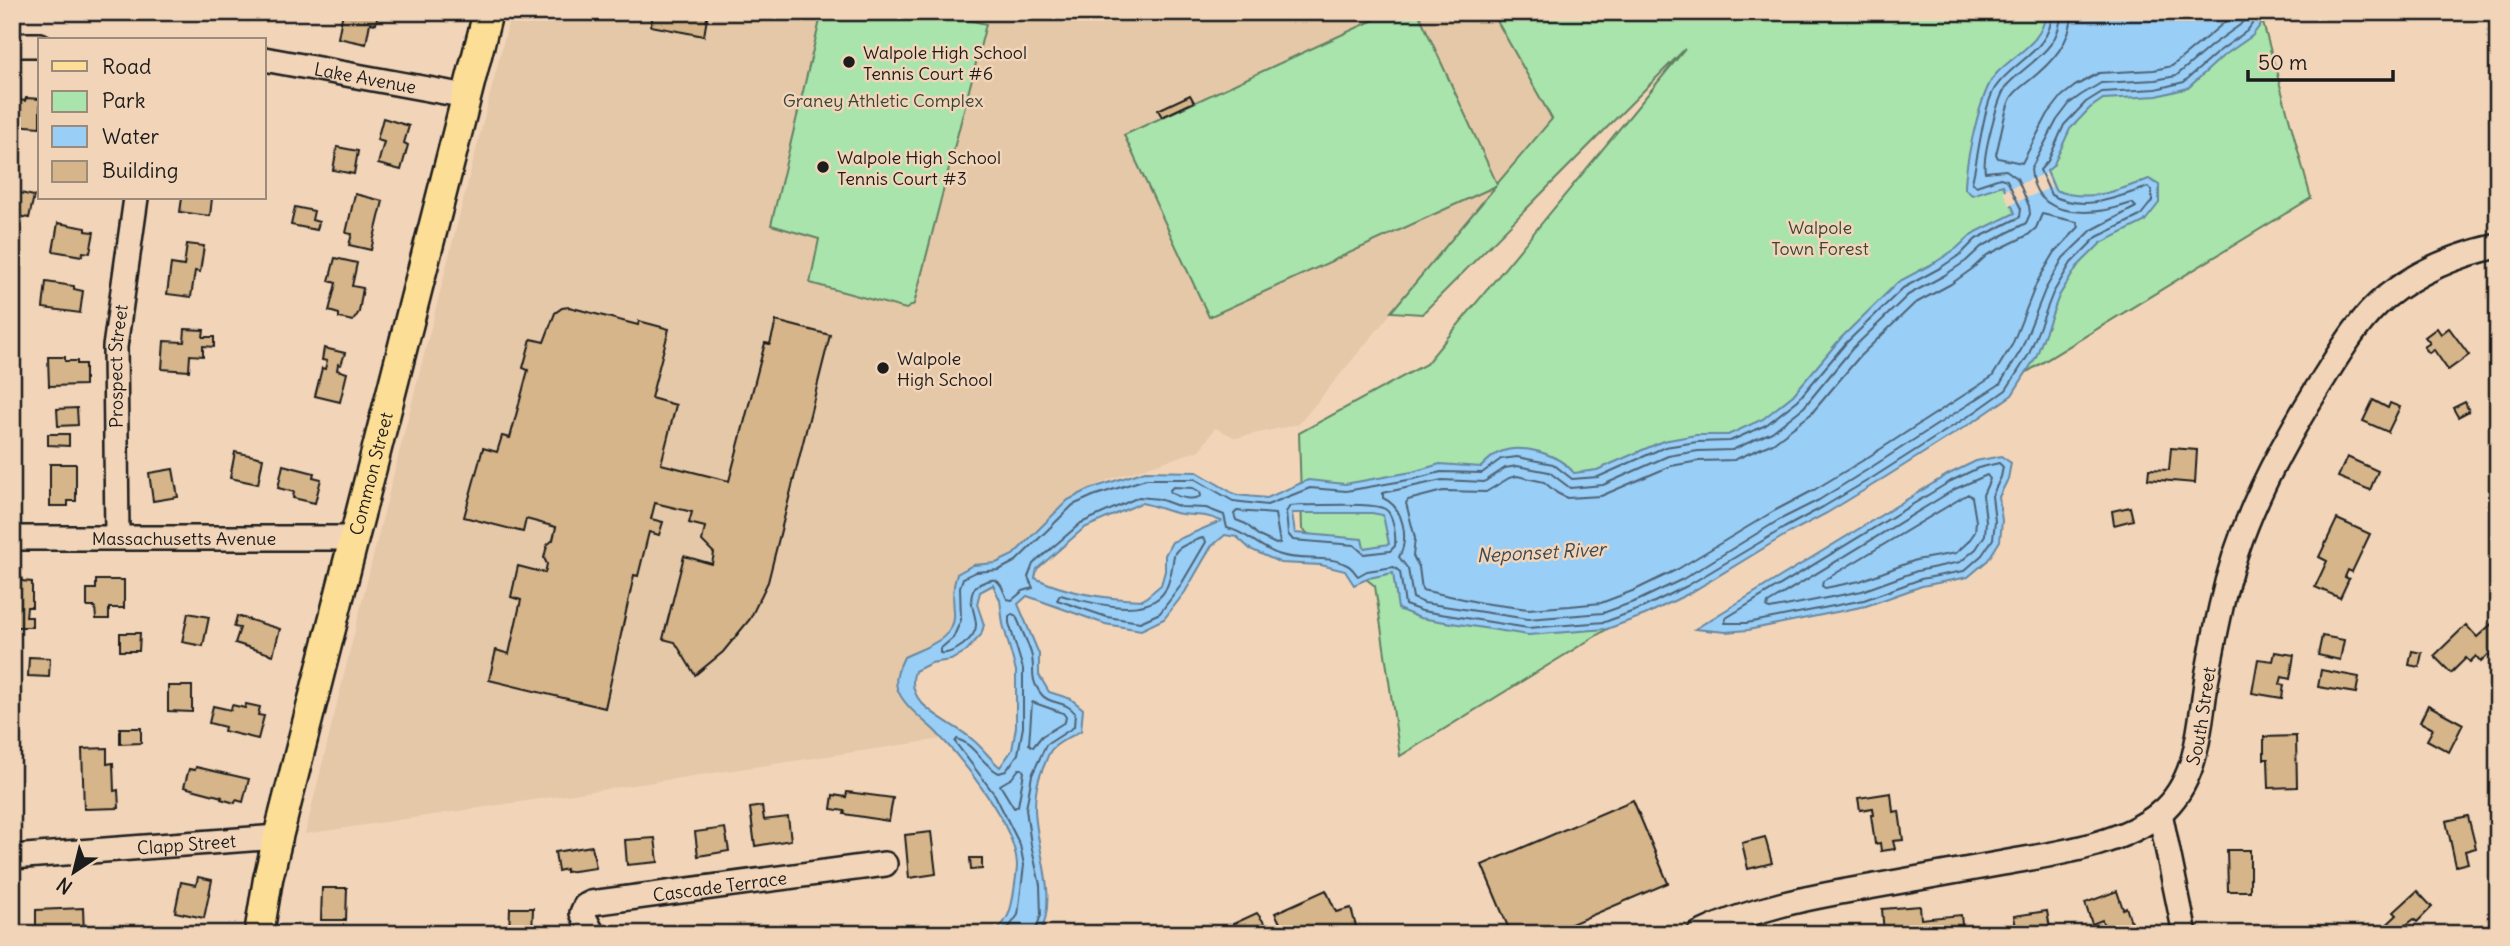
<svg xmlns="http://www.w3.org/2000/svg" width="2510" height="946" viewBox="0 0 2510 946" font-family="Delius,sans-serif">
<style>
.built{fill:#e5c8a8}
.green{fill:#a8e4ab;stroke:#628064;stroke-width:2}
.water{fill:#99cef7;stroke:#67879f;stroke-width:2;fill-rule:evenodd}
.pier{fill:#f2d5b9}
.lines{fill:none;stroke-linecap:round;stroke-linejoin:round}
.shore{stroke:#4e6374;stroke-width:2}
.building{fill:#d5b589;stroke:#1c1c1c;stroke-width:2}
.minor-casing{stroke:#1c1c1c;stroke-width:28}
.major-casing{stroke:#1c1c1c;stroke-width:33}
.minor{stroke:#f2d5b9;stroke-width:23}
.major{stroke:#fdde96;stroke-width:28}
.poi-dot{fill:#1c1c1c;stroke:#f2d5b9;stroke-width:2.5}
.labels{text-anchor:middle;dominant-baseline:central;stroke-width:5;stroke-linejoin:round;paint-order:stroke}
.poi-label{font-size:18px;fill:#1c1c1c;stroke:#f2d5b9;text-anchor:start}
.street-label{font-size:18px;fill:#1c1c1c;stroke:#f2d5b9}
.park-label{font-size:18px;fill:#384439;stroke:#f2d5b9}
.water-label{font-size:19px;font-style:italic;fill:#3b4853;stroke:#f2d5b9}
</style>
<rect width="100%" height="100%" fill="#f2d5b9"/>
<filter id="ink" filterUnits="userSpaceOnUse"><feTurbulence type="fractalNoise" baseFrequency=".0143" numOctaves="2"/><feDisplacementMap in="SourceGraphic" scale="14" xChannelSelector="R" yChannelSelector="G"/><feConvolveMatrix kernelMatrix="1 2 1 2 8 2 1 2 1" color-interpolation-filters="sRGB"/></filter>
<g filter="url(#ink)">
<polygon class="built" points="511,12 1492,12 1552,120 1299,424 1236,438 1215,428 1200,450 1108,480 1068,500 1013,555 996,563 973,565 953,597 955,617 948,634 934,644 904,657 897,672 942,739 305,834 379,532"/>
<g class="green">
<polygon points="822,12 934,12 986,24 914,304 906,309 810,283 819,239 771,225"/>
<polygon points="1391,12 1418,12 1497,184 1552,119 1492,12 2260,12 2311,198 1400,756 1375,586 1302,529 1299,433 1426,364 1685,49 1422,314 1391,312 1496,186 1209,317 1124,135"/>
</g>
<g class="water">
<path d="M2046,12H2270L2252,36L2222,57L2188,88L2157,96L2103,99L2090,108L2070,129L2053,166L2047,171L2055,190C2088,203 2117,191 2149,179L2159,185V203L2144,222L2101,243L2077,267L2059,296L2036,357L2012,395L1979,418L1876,483L1827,513L1787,534L1690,593L1645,615L1607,629L1528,635L1420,618L1398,609L1393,573L1369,578L1354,585L1345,571L1321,565L1281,563L1250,549L1237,537L1225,535L1211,547L1185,592L1164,619L1141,630L1105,624L1027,596L1018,604L1039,654V675L1049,692L1071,699L1083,709L1081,731C1072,736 1060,741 1053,748C1048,752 1046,762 1043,768C1017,825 1065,880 1040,934H994C1009,919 1011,911 1014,891C1015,883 1017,873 1017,864C1015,825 963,760 936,732C923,719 903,706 897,688C894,677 900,666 904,657C924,647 957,640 954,612C953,598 952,588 957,574L973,565L996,563L1013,555L1068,500L1090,489L1145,471L1197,472L1236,495L1267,498L1308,480L1345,484L1412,472L1440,464L1481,467C1486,462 1492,456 1498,453C1521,442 1559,454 1574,473L1597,470L1663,441L1696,435H1728L1763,419L1793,395L1841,338L1898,282L1936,262L1957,248L1972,234L2015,213L2003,185L1972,195L1965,189C1965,165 1980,91 1996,74C2015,53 2043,44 2046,12ZM1141,503C1155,505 1167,512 1181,514C1198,516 1202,513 1221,521L1172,542L1165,555V571L1161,585L1143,600C1106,599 1069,594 1035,578L1037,569L1084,528ZM1292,513H1372L1383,515L1389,544L1364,548L1362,539L1295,533ZM993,585L1000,600L1003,624L1016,671V727L1012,750L1000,767C990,759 983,748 973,740C953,721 902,707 915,671L931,663L951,660L966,651L981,635L984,625L977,604L980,592Z"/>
<polygon points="2001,456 2011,463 2008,479 1999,497 2002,521 2000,541 1988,560 1968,577 1922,586 1866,606 1748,630 1726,632 1695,629 1947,475 1976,461"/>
</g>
<polygon class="pier" points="2046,173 2052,187 2009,205 2003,191"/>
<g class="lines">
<g class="shore">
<path d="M2052,12C2052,50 2013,61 1995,88C1983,107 1978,159 1972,182L1976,186L2000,178L2007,180L2021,209L2020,217L1976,239L1961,254L1940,268L1903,288L1846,343L1798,400L1766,425L1730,441L1697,442L1665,447L1598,477L1572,479L1553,464L1517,457L1501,459L1482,473L1441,472L1414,479L1346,491L1310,488L1267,505L1233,501L1195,479H1146L1093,496L1073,505L1016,561L999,570L976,572L963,578L960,587L961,620L953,638L940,649V653C951,656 977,639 976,624C975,609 966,600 976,586C998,575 998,578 1007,599L1012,600L1023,591L1033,588L1028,577L1033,564L1081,523L1139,497L1159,499L1181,507L1206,508L1224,515L1227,528C1247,532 1260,549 1281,555C1302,562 1327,554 1347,565C1352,567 1355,573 1358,576L1367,571L1394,567L1400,572L1405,605L1422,611L1528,628L1605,622L1642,608L1687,586L1784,528L1823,507L1872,478L1975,412L2006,390L2029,354L2053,293L2071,263L2097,237L2140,216L2152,201V190L2148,187C2115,198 2084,212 2051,195L2040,170L2048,161L2064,125L2086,102L2102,92L2156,89L2184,82L2218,52L2247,31L2261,12"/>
<path d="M2061,12C2061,49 2030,61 2008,84C1998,95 1982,157 1985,172L2006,170L2017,178L2029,206L2030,214L2026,223L1981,247L1966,261L1945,275L1908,295L1852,349L1804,407L1772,432L1732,450L1698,451L1668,456L1603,485L1570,488L1549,472L1517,466L1505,468L1484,482L1442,480L1383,493V498C1404,507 1409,539 1399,557L1408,569L1413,598L1424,603L1528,619L1603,613L1639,600L1683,579L1779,520L1819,500L1867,470L2000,384L2021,350L2045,290L2063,258L2092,230L2136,207L2132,203C2097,215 2034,223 2031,169L2057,120L2070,103L2081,95L2101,83L2155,80L2176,76L2212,45L2240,25L2250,12"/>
<path d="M2072,12C2072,42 2051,63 2030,80C2023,86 2014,91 2010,100C2003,116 2001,137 1996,154L1998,158L2022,163L2048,114L2062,96L2075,86L2099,73L2154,70L2172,66L2237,12"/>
<polygon points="2042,214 2077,222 2079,227 2055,252 2037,282 2012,345 1992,377 1862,461 1814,490 1774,511 1678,569 1635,590 1601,603 1570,606 1528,609 1482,603 1422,590 1419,567 1413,556 1415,538 1406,503 1408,500 1443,491 1486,492 1509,478 1517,476 1544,482 1557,493 1567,498 1601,496 1671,466 1699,461 1734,460 1773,443 1811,414 1860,356 1914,304 1951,284 1972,269 1987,255 2028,235 2036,228"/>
<polygon points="1999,463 2003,467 2001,477 1992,496 1995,521 1993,539 1982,555 1964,571 1921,579 1864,600 1747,623 1725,623 1726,618 1951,481 1978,468"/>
<polygon points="1987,475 1990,479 1983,495 1986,521 1985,535 1976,549 1960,562 1917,571 1862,591 1770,609 1767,608 1768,603 1955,489"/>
<path d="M1173,487L1193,488L1200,492L1201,496C1193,501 1180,498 1171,493L1170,490Z"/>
<polygon points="1968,494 1972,497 1976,521 1975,532 1968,542 1956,553 1916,560 1860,581 1825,588 1822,586 1823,581"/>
<path d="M1301,505C1318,506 1373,502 1385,509C1394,514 1396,538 1395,546L1390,551L1364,554L1354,545L1293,540L1288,534L1286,512L1290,506Z"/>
<polygon points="1237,511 1275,514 1280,543 1276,544 1259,536 1246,524 1236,520 1234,514"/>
<path d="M1202,538L1205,539L1206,542L1179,588L1160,613L1140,622L1107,617L1057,600L1060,595C1089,602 1155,623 1168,584C1179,552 1163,552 1202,538Z"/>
<polygon points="1032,702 1063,713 1066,717 1065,722 1042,736 1033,747 1029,744"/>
<polygon points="1019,769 1022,769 1024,772 1018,806 1014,808 1000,785 1012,778"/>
<path d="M1004,934L1018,915L1024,865L1020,845L995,795L955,742L957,739C974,744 982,765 999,773L1006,771L1018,754L1023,727V669L1009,623V616L1012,614L1016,616C1021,628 1027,641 1031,653C1036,670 1028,678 1042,695C1050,705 1066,700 1075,713L1074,727L1046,745L1032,775L1026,809L1031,845L1040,885L1041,915L1034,934"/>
</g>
</g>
<g class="building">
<polygon points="343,12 378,12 376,24 370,23 366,44 338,38"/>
<polygon points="653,12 708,12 704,36 651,26"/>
<polygon points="1190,95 1194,102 1162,117 1158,110"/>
<polygon points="26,98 40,99 40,127 12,125 12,99 25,101"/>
<polygon points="383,118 409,126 404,143 408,145 401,170 378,164 384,142 377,140"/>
<polygon points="337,147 358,151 354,174 333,170"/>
<polygon points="16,192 34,196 29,218 12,215"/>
<polygon points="355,194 383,201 371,250 349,245 352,234 346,233"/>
<polygon points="182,198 212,198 210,216 180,212"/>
<polygon points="295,207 314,211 312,220 319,222 317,230 291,225"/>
<polygon points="58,223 86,228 86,231 94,232 90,253 83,252 82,256 53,251"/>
<polygon points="187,244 204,246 200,272 195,271 191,297 167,294 171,264 184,266"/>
<polygon points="335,258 357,263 352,286 363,288 359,312 353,321 339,318 339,314 329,311 336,283 329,281"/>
<polygon points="46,282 74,286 74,289 83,291 80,313 43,308"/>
<polygon points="569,307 638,325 639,321 669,329 651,398 676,405 661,464 729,481 765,343 770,344 776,321 830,335 768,582 750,619 723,652 695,675 675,642 663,639 684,556 712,564 714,553 702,541 705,527 689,523 692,512 655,503 651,519 663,522 659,535 649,532 638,576 634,575 605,708 489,680 496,650 509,654 521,600 511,597 518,566 545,573 547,564 544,558 547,545 553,540 556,527 526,519 523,532 464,517 483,448 497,452 502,436 510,438 528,370 523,368 531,339 544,342 555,313 562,308"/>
<rect x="12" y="308" width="7" height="19"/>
<polygon points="2437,328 2441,334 2449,328 2469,355 2448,370 2434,350 2429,353 2424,347 2430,343 2425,337"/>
<polygon points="185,329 204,330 203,337 214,337 214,347 203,346 203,356 190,355 189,371 162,369 164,341 184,342"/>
<polygon points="324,348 345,353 341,365 338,364 337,370 347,373 340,402 315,396 322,368 325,369 327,361 322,360"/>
<polygon points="48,357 65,357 65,361 77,361 77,364 85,364 85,385 49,386"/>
<polygon points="2373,400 2388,408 2390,403 2400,407 2388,432 2363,421"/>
<polygon points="2465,402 2469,411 2458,417 2453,408"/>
<polygon points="77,408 78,425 58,426 57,409"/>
<polygon points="48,434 69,434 69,446 48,445"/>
<polygon points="2171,448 2197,450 2195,483 2148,479 2149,469 2169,470"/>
<polygon points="235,452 263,458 258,484 230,478"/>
<polygon points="2347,457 2378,471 2370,490 2338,477"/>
<polygon points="50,464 76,464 76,501 68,501 68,506 50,506"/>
<polygon points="283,465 314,473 313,477 321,479 315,503 293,498 294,492 278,488"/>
<polygon points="173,469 178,497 153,501 149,473"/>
<polygon points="2130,507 2133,520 2114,525 2112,511"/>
<polygon points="2337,519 2370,534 2352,572 2348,570 2345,577 2349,579 2340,598 2315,587 2327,561 2319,557"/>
<polygon points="12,577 21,577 22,581 32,582 32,607 27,607 26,617 32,617 32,627 12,627"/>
<polygon points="96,580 124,580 124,608 109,608 109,619 96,619 95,607 87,607 87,589 96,589"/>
<polygon points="188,613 209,617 203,646 182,642"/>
<polygon points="237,616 280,629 273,655 235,643 240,628 234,627"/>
<polygon points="2497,619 2498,651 2491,657 2488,655 2481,662 2476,656 2470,662 2466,658 2451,673 2434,656 2466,625 2477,637"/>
<polygon points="120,633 140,633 139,651 120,651"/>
<polygon points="2322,636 2344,640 2340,660 2318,655"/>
<polygon points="2412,651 2422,653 2419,667 2409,665"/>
<polygon points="2275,652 2294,655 2290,679 2282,677 2280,684 2284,685 2282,698 2252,693 2258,659 2273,661"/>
<polygon points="29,657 50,658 49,677 28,676"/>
<polygon points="2321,670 2359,677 2356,693 2318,687"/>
<polygon points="168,686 192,686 192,712 168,711"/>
<polygon points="246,704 260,707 258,715 264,716 258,739 224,731 225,727 209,723 213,706 231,710 232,705 245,708"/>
<polygon points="2428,705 2463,724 2449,752 2427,740 2433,729 2420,722"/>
<polygon points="120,728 141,728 141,743 120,744"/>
<polygon points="2296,736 2297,787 2269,788 2268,759 2264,759 2264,737"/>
<polygon points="107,748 107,764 113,763 114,791 118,790 119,808 84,809 82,749"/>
<polygon points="196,767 249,779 243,802 236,800 235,803 221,799 222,797 184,787 189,769 195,770"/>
<polygon points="847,792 893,798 889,821 844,814 845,811 831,809 833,795 846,797"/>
<polygon points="1891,793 1893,812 1899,811 1903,840 1893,841 1895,849 1881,851 1880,843 1875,844 1871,815 1874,815 1873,808 1860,810 1858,798"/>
<polygon points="1633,800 1668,883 1548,934 1511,934 1482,865"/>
<polygon points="762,806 764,820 788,817 791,840 755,846 750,808"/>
<polygon points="2468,816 2476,848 2465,851 2468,863 2456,866 2446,821"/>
<polygon points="725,828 729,851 698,856 695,832"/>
<polygon points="931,832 936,874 909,878 905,835"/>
<polygon points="1765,837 1772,863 1748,869 1742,843"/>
<polygon points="655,838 658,862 627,865 625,840"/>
<polygon points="592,846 596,868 566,872 566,869 558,871 555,852"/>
<polygon points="2227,850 2250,850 2250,891 2228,891"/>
<polygon points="970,858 982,858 982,869 971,870"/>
<polygon points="198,877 212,880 204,918 175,912 181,882 196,885"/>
<polygon points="322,888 347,888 346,920 321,920"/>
<polygon points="1326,890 1336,912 1351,908 1358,934 1280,934 1284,931 1275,913"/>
<polygon points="2117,891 2123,909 2126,907 2135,934 2107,934 2102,920 2092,924 2085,903"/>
<polygon points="2417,891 2432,907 2417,922 2414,919 2405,926 2412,934 2377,934 2397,915 2394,912"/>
<polygon points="1920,906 1921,919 1961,915 1963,934 1884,933 1882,909"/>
<polygon points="83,908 84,934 36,933 36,910"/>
<polygon points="510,908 533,908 532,934 509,934"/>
<polygon points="2047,911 2051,934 2017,934 2014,916"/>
<polygon points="1257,913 1266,925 1247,934 1237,934 1233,924"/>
</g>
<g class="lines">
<defs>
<g id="minor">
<polyline points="12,45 40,45"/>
<path id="s1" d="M264,59L466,96"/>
<path id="s2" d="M117,536L115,347L136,198"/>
<path id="s3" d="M12,538H355"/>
<polyline points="2160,813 2185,934"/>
<path id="s4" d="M12,857L278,837"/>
<path id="s5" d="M593,934L582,913L585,906L591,903L885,864"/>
<path id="s6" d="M1699,934C1753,908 1810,897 1869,887C1914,879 1959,871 2003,863C2052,854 2120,846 2160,813C2200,780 2199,724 2207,677C2211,654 2216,630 2221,607C2239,523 2279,449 2325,376C2342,349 2361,317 2386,297C2420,270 2456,255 2498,246"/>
</g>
<g id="major">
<path id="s7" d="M259,934L268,879L278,837L488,12"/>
</g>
</defs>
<use href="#minor" class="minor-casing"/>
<use href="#major" class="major-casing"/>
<use href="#minor" class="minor"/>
<use href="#major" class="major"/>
</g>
</g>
<g class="poi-dot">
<circle cx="849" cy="62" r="7"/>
<circle cx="823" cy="167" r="7"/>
<circle cx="883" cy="368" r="7"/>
</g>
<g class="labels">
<g class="poi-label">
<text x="863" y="52">Walpole High School<tspan x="863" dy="21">Tennis Court #6</tspan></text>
<text x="837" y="157">Walpole High School<tspan x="837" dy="21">Tennis Court #3</tspan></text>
<text x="897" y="358">Walpole<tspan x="897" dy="21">High School</tspan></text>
</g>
<g class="street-label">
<text stroke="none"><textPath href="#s1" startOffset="103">Lake Avenue</textPath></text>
<text stroke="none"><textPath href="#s2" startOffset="170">Prospect Street</textPath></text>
<text stroke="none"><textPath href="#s7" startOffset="474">Common Street</textPath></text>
<text stroke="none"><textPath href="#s3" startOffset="172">Massachusetts Avenue</textPath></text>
<text stroke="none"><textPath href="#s6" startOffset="588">South Street</textPath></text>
<text stroke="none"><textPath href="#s4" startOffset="175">Clapp Street</textPath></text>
<text stroke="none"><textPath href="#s5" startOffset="168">Cascade Terrace</textPath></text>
</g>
<g class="park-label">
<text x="883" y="100">Graney Athletic Complex</text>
<text x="1820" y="227">Walpole<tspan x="1820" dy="21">Town Forest</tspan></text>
</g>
<g class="water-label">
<text transform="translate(1541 552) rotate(-3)">Neponset River</text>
</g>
</g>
<rect width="2510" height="946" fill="none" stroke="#f2d5b9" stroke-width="42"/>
<rect x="21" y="21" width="2468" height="904" fill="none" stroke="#1c1c1c" stroke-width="2.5" filter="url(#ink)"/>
<rect x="38" y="38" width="228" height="161" fill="#f2d5b9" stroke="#9c8b7a" stroke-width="2"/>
<rect x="52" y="61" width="35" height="10" fill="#fdde96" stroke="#9c8b7a" stroke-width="2"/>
<text x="102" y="74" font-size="21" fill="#1c1c1c">Road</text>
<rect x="52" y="91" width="35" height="21" fill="#a8e4ab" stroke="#9c8b7a" stroke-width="2"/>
<text x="102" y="108" font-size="21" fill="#1c1c1c">Park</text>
<rect x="52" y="126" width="35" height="21" fill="#99cef7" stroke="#9c8b7a" stroke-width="2"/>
<text x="102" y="144" font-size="21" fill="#1c1c1c">Water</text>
<rect x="52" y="161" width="35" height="21" fill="#d5b589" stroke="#9c8b7a" stroke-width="2"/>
<text x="102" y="178" font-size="21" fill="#1c1c1c">Building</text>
<g transform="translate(74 872) rotate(215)" stroke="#f2d5b9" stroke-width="5" paint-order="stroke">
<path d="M0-5L12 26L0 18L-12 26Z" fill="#1c1c1c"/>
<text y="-10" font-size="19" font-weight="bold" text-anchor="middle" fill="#1c1c1c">N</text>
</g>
<path d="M2248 70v10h145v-10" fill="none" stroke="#1c1c1c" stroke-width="3.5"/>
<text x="2258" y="70" font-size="21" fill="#1c1c1c" stroke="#f2d5b9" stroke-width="5" paint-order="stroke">50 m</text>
</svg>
